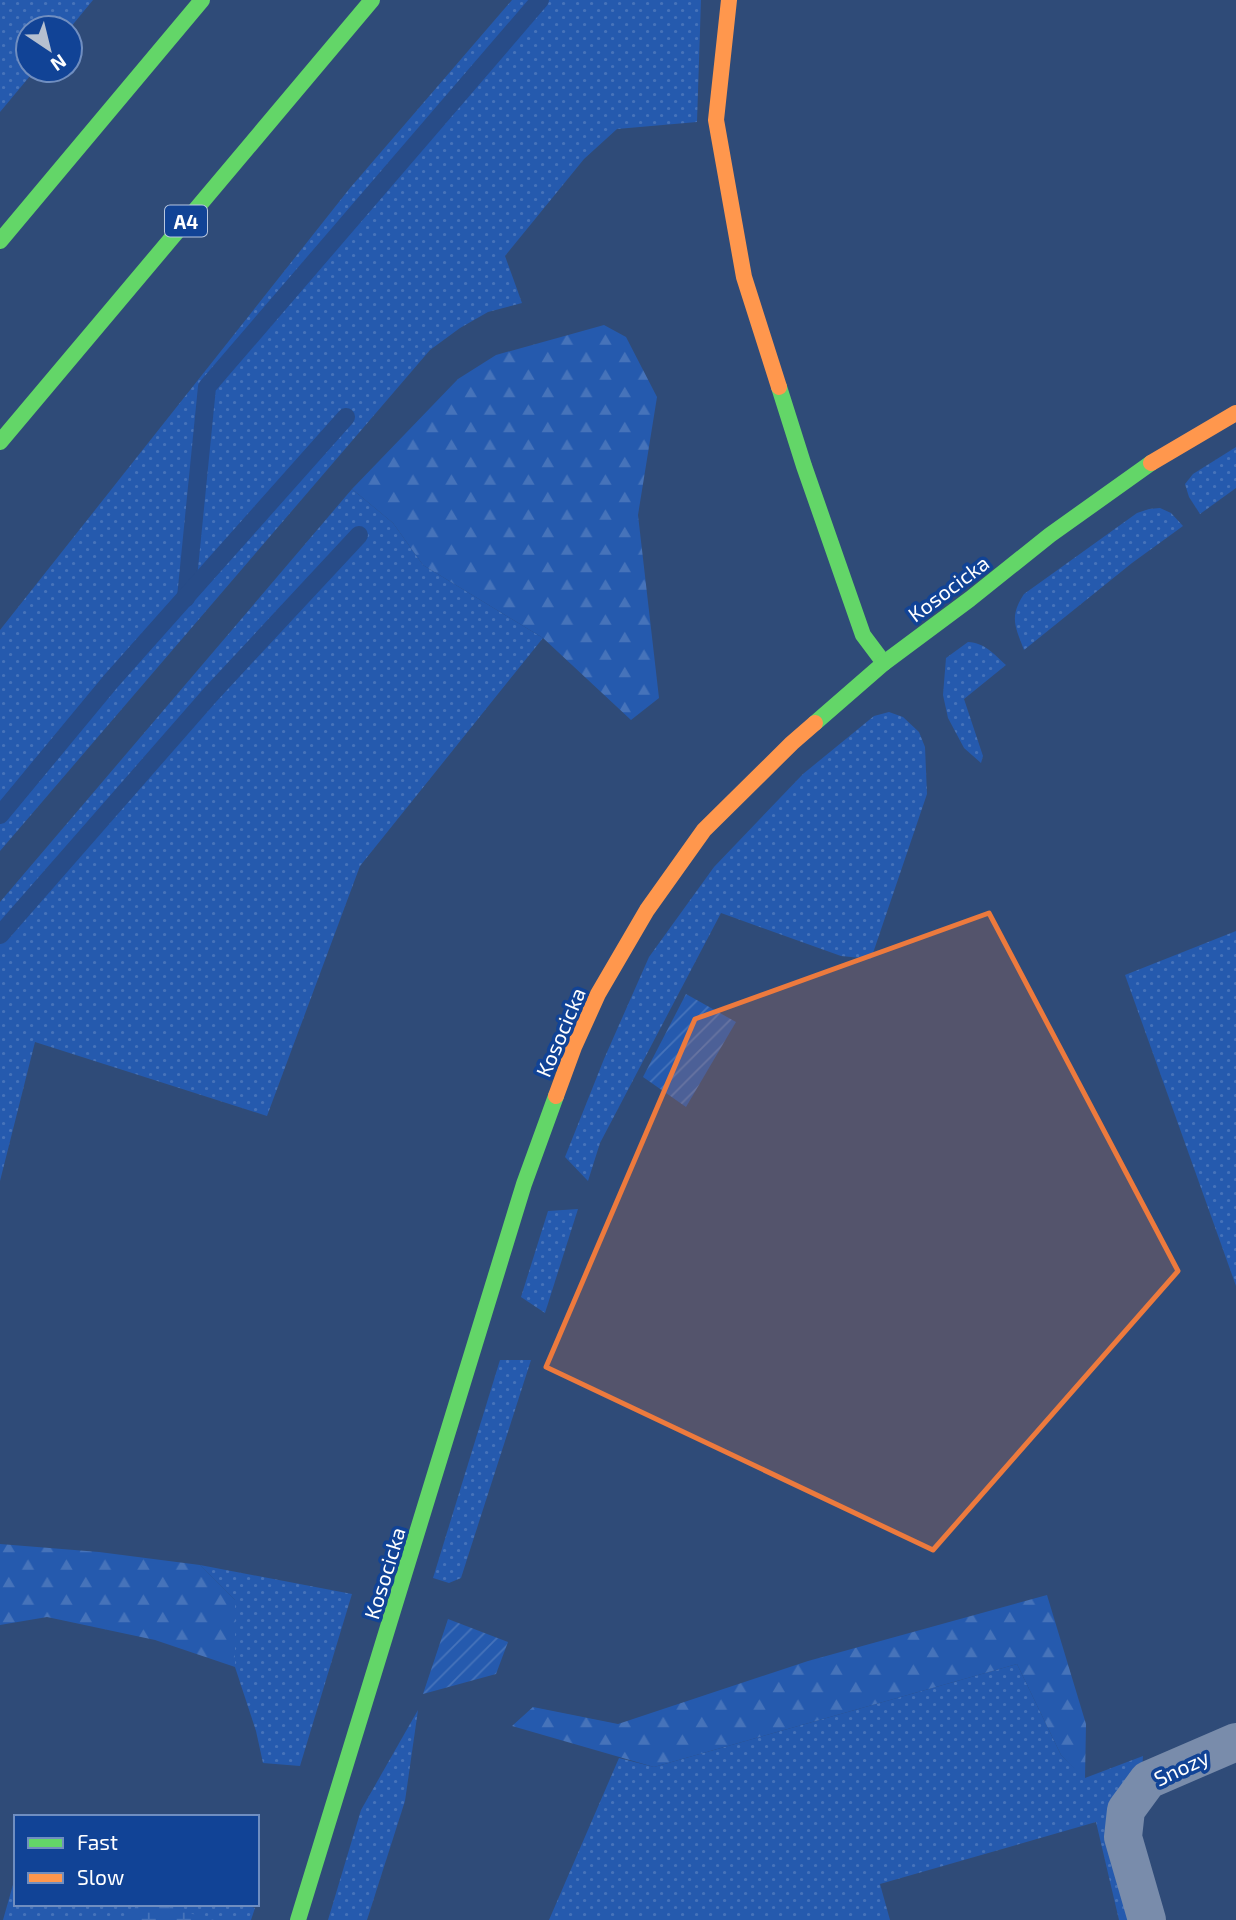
<svg xmlns="http://www.w3.org/2000/svg" width="1236" height="1920" viewBox="0 0 1236 1920" font-family="'Exo 2',sans-serif">
<style>
.grass{fill:url(#grass-dots)}
.forest{fill:url(#forest-firs)}
.wetland{fill:url(#wetland-marsh)}
.garden{fill:url(#garden-furrows)}
.lines{fill:none;stroke-linecap:round;stroke-linejoin:round}
.stream{stroke:#284c88;stroke-width:18}
.street{stroke:#798cab;stroke-width:38}
.fast{stroke:#63d668;stroke-width:16}
.slow{stroke:#ff974d;stroke-width:16}
.marked{fill:#ed7a3d;fill-opacity:0.2;stroke:#ed7a3d;stroke-width:5;stroke-linejoin:round}
.labels{text-anchor:middle;dominant-baseline:central;stroke-width:7;stroke-linejoin:round;paint-order:stroke}
.shield{fill:#114396;stroke:#b8c7e0;stroke-width:2}
.shield-label{font-size:19px;font-weight:bold;fill:#fff}
.street-label{font-size:21px;fill:#fff;stroke:#114396}
</style>
<defs>
<pattern id="grass-dots" width="8" height="8" patternUnits="userSpaceOnUse" patternTransform="scale(1.75)"><rect width="8" height="8" fill="#255aae"/><path d="M2 2h.1M6 6h.1" fill="none" stroke="#4673ba" stroke-width="1.8" stroke-linecap="round"/></pattern>
<pattern id="forest-firs" width="22" height="20" patternUnits="userSpaceOnUse" patternTransform="scale(1.75)"><rect width="22" height="20" fill="#255aae"/><path d="M5 1l3.5 6h-7zM16 11l3.5 6h-7z" fill="#4673ba"/></pattern>
<pattern id="wetland-marsh" width="20" height="14" patternUnits="userSpaceOnUse" patternTransform="scale(1.75)"><rect width="20" height="14" fill="#255aae"/><path d="M1 5h8M5 5V1M11 12h8M15 12V8" fill="none" stroke="#4673ba"/></pattern>
<pattern id="garden-furrows" width="10" height="10" patternUnits="userSpaceOnUse" patternTransform="scale(1.75)"><rect width="10" height="10" fill="#255aae"/><path d="M-1 1l2-2M0 10L10 0M9 11l2-2" fill="none" stroke="#4673ba"/></pattern>
</defs>
<rect width="100%" height="100%" fill="#2f4b78"/>
<g class="grass">
<polygon points="0,0 93,0 70,28 28,28 28,70 35,70 0,112"/>
<polygon points="512,0 701,0 697,122 617,129 584,159 505,256 522,303 488,312 460,328 430,350 0,851 0,630 350,188"/>
<polygon points="1236,447 1236,488 1200,514 1189,497 1185,484 1193,474"/>
<polygon points="352,489 393,523 423,565 543,638 360,866 267,1116 35,1042 0,1181 0,902"/>
<path d="M1160,508L1171,513L1183,526L1132,563L1024,650C1015,626 1009,617 1024,594L1137,513L1149,509Z"/>
<path d="M968,642C985,643 994,654 1006,665L964,699L983,756L981,763L964,748L948,718L943,695L946,658Z"/>
<polygon points="889,712 903,717 919,732 925,747 927,794 871,959 841,956 721,913 600,1143 588,1181 565,1157 604,1059 649,957 714,867 803,774 874,716"/>
<polygon points="1236,931 1236,1286 1125,975"/>
<polygon points="578,1209 545,1313 521,1297 548,1211"/>
<polygon points="500,1360 531,1360 461,1578 449,1583 433,1578"/>
<polygon points="200,1565 352,1594 300,1766 263,1763 256,1731 235,1667 235,1600"/>
<polygon points="1017,1664 1061,1755 1085,1778 1143,1756 1131,1920 1119,1920 1096,1822 880,1884 890,1920 549,1920 619,1758 654,1767"/>
<polygon points="418,1710 405,1801 367,1920 328,1920 361,1810"/>
<polygon points="16,1874 16,1904 243,1904 255,1908 251,1920 3,1920"/>
</g>
<g class="forest">
<polygon points="604,325 626,337 657,397 638,515 659,698 631,720 543,638 423,565 393,523 352,489 458,379 496,355"/>
<polygon points="0,1544 99,1552 200,1565 235,1600 235,1667 155,1640 47,1617 0,1625"/>
<polygon points="1047,1595 1086,1724 1085,1779 1061,1755 1017,1664 654,1767 512,1726 533,1707 618,1724 808,1661"/>
</g>
<polygon class="wetland" points="136,1904 158,1904 214,1920 131,1920"/>
<g class="garden">
<polygon points="686,994 736,1022 686,1107 643,1077"/>
<polygon points="448,1619 508,1642 496,1674 423,1694"/>
</g>
<g class="lines">
<g class="stream">
<polyline points="186,598 207,387 540,0"/>
<polyline points="0,815 111,681 346,417"/>
<polyline points="0,935 211,694 359,535"/>
</g>
<polyline class="street" points="1147,1920 1123,1837 1126,1810 1148,1780 1236,1742"/>
<g class="fast">
<polyline points="0,241 202,0"/>
<polyline points="779,387 804,466 863,635 884,663"/>
<polyline points="0,442 372,0"/>
<polyline points="815,723 884,663 970,599 1050,535 1151,463"/>
<polyline points="298,1920 524,1184 556,1096"/>
</g>
<g class="slow">
<polyline points="729,0 716,120 744,277 779,387"/>
<polyline points="1151,463 1236,413"/>
<polyline points="556,1096 574,1047 598,994 647,910 704,830 792,743 815,723"/>
</g>
</g>
<path class="marked" d="M989,913L1178,1271L933,1550L546,1367L695,1019Z"/>
<g class="labels">
<rect class="shield" x="165" y="205.5" width="42" height="31" rx="5"/>
<g class="shield-label">
<text x="186" y="221">A4</text>
</g>
<g class="street-label">
<text transform="translate(948 588) rotate(-37)">Kosocicka</text>
<text transform="translate(560 1032) rotate(-67)">Kosocicka</text>
<text transform="translate(384 1573) rotate(-73)">Kosocicka</text>
<text transform="translate(1181 1767) rotate(-25)">Snozy</text>
</g>
</g>
<rect x="14" y="1815" width="245" height="91" fill="#114396" stroke="#708ec0" stroke-width="2"/>
<rect x="28" y="1838" width="35" height="10" fill="#63d668" stroke="#708ec0" stroke-width="2"/>
<text x="77" y="1850" font-size="21" fill="#ffffff">Fast</text>
<rect x="28" y="1873" width="35" height="10" fill="#ff974d" stroke="#708ec0" stroke-width="2"/>
<text x="77" y="1885" font-size="21" fill="#ffffff">Slow</text>
<g transform="translate(49 49) rotate(145)"><circle r="33" fill="#114396" stroke="#708ec0" stroke-width="2"/>
<path d="M0-5L12 26L0 18L-12 26Z" fill="#b6c0d0"/>
<text y="-10" font-size="19" font-weight="bold" text-anchor="middle" fill="#ffffff">N</text>
</g>
</svg>
